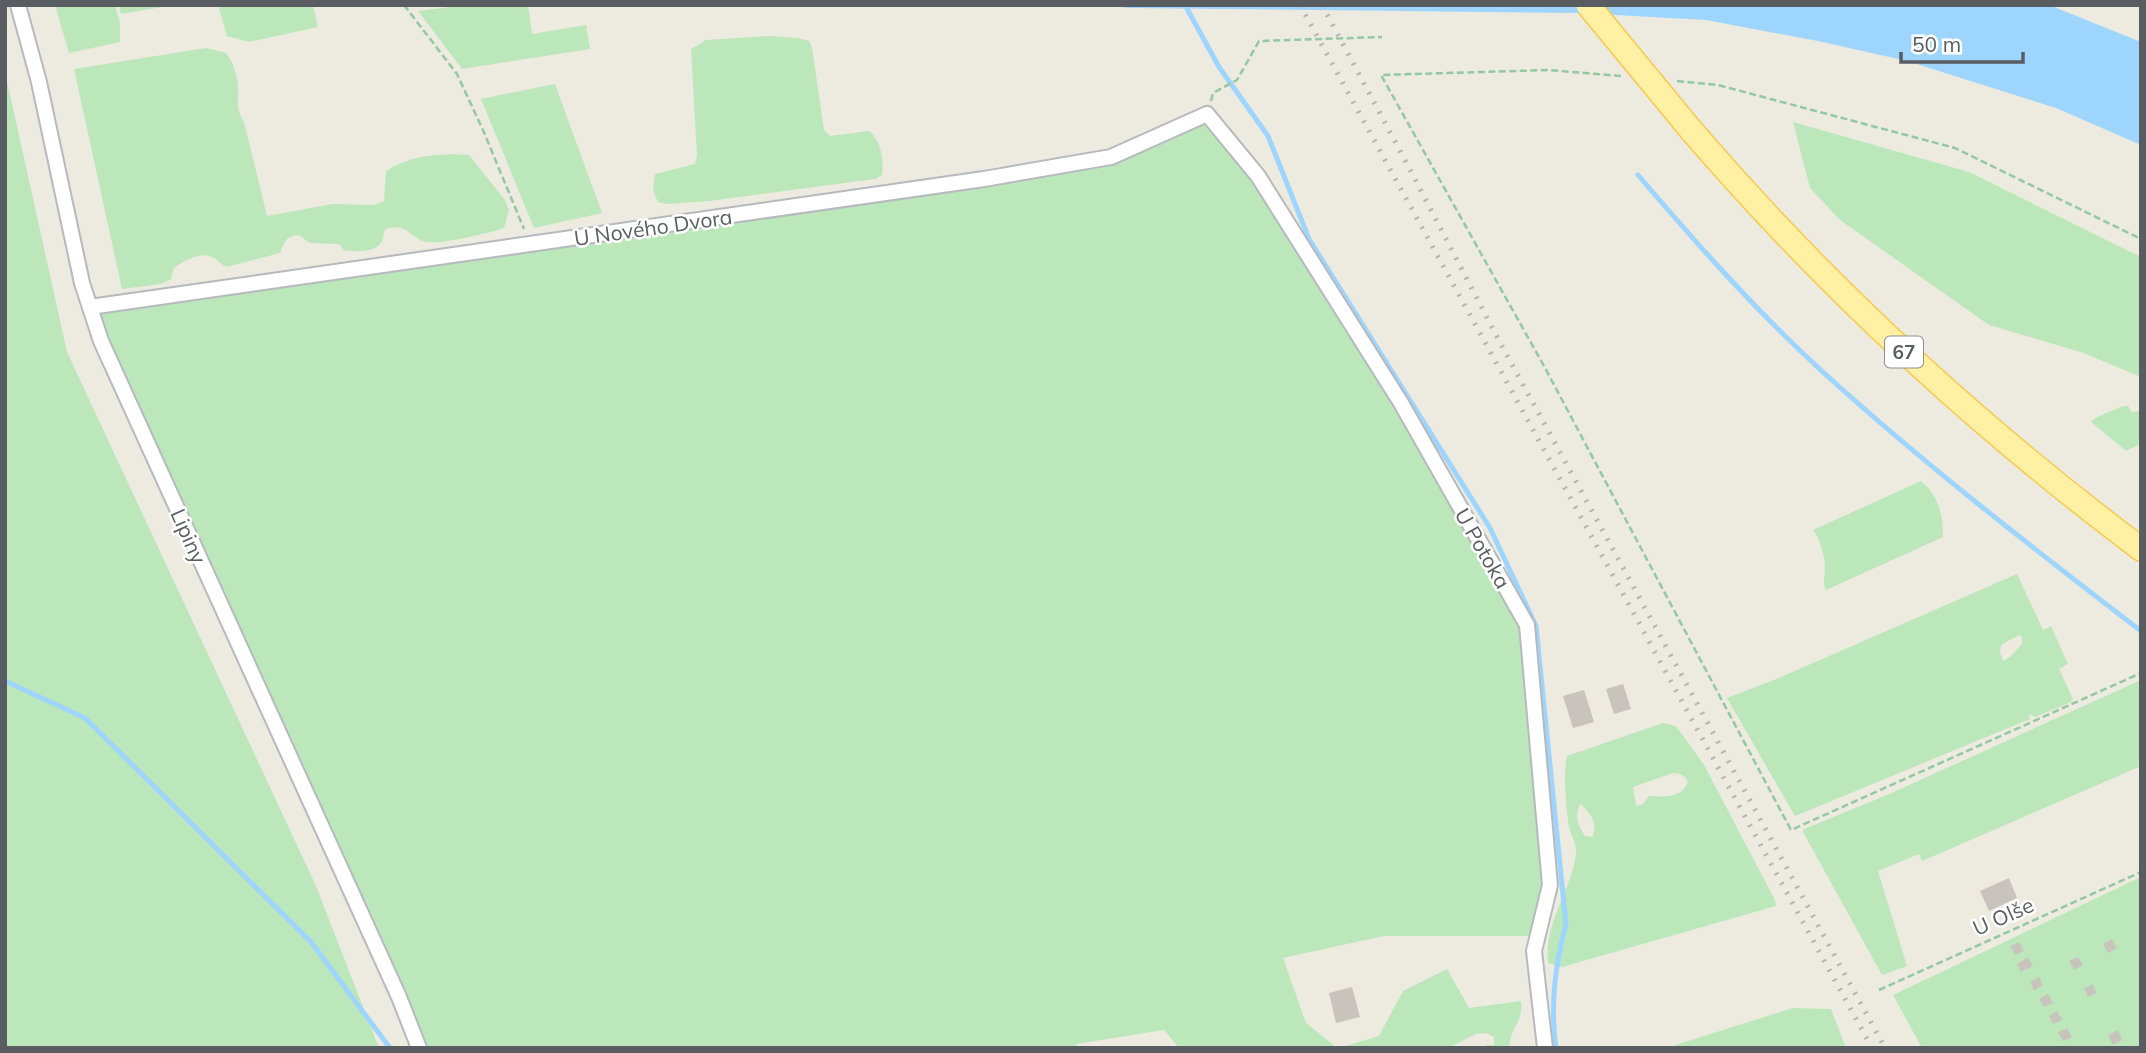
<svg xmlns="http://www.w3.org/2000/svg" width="2146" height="1053" viewBox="0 0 2146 1053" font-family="Mulish,sans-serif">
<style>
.green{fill:#bbe7bb;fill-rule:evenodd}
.water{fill:#9ed5ff}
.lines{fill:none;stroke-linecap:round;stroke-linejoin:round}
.stream{stroke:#9ed5ff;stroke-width:5}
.building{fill:#c8c4bd}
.street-casing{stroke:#b6b9be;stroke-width:18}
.primary-casing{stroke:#f9c94e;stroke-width:26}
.path{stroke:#93c8a2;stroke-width:2.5;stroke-dasharray:7 3.5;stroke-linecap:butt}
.street{stroke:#fff;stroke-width:14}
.primary{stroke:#fff0a3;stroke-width:23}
.rail{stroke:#b2b3b3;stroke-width:5;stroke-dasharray:2 9;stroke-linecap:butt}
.primary-bridge-casing{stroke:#f9c94e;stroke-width:26;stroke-linecap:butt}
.primary-bridge{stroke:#fff0a3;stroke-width:23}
.labels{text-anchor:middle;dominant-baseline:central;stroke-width:5;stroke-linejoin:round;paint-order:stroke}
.shield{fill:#fff;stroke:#8b8e91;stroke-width:2}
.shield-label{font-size:19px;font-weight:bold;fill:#595d62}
.street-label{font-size:21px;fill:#595d62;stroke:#fff}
</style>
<rect width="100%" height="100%" fill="#edeae0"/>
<g class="green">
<polygon points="55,5 115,5 120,23 120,42 69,53"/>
<polygon points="119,5 174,5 121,14"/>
<polygon points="218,5 313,5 318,27 249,42 227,36"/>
<polygon points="466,5 528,5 532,34 586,25 590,49 462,69 418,11"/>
<path d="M769,36L798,38L809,41L812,48L824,130L830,136L869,131C881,140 884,160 882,175L875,179L709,201L668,204L658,202L653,191L655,174L695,164L697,156L691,49L706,40Z"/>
<path d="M206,48L226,53C234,63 238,77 238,90C239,105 235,107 244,122L267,216L333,204L374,205L384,201L386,171C411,155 440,153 469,155L505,200L509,210L504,228C488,233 442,245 426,242C410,238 407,222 385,229C384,233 383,237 382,241C376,253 355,252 344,250L339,244L310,243L299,235C286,236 285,241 280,253L226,267C221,264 217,259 212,257C201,251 182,262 174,268L171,279L161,284L122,289L74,69Z"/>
<polygon points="5,72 67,352 316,886 379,1048 5,1048"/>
<polygon points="555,84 602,213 534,228 481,99"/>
<polygon points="1207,114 1258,176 1527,625 1550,885 1538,936 1384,936 1283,958 1306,1023 1337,1048 1179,1048 1164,1030 1076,1044 1078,1048 419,1048 90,307 1111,157"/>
<polygon points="1793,122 1969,172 2141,257 2141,377 2084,353 1989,325 1840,220 1810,188"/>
<polygon points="2123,406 2128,406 2132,412 2141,411 2141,444 2126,451 2091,422 2097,417"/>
<path d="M1921,481C1939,497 1943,514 1943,537L1826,590C1822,582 1825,577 1825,568C1825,557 1820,538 1813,530Z"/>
<path d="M2017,574L2043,630L2051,626L2068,664L2059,669L2073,699L2071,702L2035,717L2029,714L2030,719L1795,816L1727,698L1781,677ZM2019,635L2022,637V644L2010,657L2003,661L2000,652L2001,645Z"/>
<polygon points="2141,680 2141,766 1922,861 1919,854 1878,871 1907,966 1882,975 1803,832 1804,829 1887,795"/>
<path d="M1663,723L1676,726L1704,765L1775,900L1776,906L1562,967L1548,963C1544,920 1571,894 1576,853C1577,844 1571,835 1569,827C1566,807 1563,775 1567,756ZM1673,773C1681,774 1685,775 1688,782C1682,798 1664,797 1649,796L1643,804L1636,806L1633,787ZM1580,804C1590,812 1599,824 1592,837L1585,836C1578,825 1574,816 1580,804Z"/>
<polygon points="2141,877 2141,1048 1922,1048 1893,995"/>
<path d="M1447,969L1469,1008L1521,1001C1524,1021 1510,1028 1509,1048H1485L1486,1045H1494V1037L1486,1033L1476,1034L1448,1048H1339L1379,1036L1403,991Z"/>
<polygon points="1793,1008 1831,1009 1846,1048 1666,1048"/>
</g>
<polygon class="water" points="1098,5 2049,5 2141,42 2141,145 2056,108 1907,61 1818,41 1706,20 1580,13 1130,8"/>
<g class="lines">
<g class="stream">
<path d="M1185,5L1219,67L1268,136L1309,239L1490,528L1536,626L1566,924C1555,966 1550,1005 1556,1048"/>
<path d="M1638,175C1697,244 1757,312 1824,373C1924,464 2033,548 2141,631"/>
<polyline points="5,681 85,718 311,942 390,1048"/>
</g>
</g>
<g class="building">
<polygon points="1623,684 1631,709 1614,714 1606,689"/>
<polygon points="1584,690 1594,722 1573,728 1563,696"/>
<polygon points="2009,878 2017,898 1989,911 1980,891"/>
<polygon points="2112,939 2117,948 2108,953 2103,944"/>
<polygon points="2019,942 2024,951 2015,955 2010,946"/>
<polygon points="2028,957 2033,966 2021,972 2017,964"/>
<polygon points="2078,957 2083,965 2074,970 2069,961"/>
<polygon points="2039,977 2043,985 2034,991 2030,982"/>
<polygon points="2092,984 2097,993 2088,997 2084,989"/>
<polygon points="1352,987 1360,1017 1336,1023 1329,993"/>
<polygon points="2048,994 2053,1003 2044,1007 2039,999"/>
<polygon points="2057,1011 2062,1020 2053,1024 2049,1016"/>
<polygon points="2067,1028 2072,1037 2063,1041 2058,1032"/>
<polygon points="2118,1030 2122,1040 2113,1045 2108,1035"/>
</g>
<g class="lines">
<defs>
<g id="street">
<polyline points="18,5 39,82 82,283 101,341 399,997 419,1048"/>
<polyline points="90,307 984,179 1111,157 1207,114 1258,176 1401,403 1527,625 1550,885 1534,951 1545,1048"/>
</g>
<path id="primary" d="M1691,130C1825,286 1977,426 2141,549"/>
</defs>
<use href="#street" class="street-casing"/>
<use href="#primary" class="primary-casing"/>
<g class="path">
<polyline points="404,5 457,74 483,130 524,229"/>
<polyline points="1621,76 1548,70 1381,75 1544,366 1791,830 2141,673"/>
<polyline points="1677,81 1718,85 1955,148 2141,239"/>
<polyline points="1211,101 1213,93 1237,80 1259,41 1382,37"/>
<polyline points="1879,990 2141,872"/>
</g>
<use href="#street" class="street"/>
<use href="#primary" class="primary"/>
<g class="rail">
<polyline points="1300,5 1872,1048"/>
<polyline points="1322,5 1406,162 1496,335 1885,1048"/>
</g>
<defs>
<polyline id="primary-bridge" points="1588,5 1691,130"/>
</defs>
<use href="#primary-bridge" class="primary-bridge-casing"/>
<use href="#primary-bridge" class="primary-bridge"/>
</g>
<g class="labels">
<rect class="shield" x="1885" y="336.5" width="38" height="31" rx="5"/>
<g class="shield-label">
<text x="1904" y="352">67</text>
</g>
<g class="street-label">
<text transform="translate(653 227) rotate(-8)">U Nového Dvora</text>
<text transform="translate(189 536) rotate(66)">Lipiny</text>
<text transform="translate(1483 548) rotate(60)">U Potoka</text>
<text transform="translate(2003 916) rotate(-24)">U Olše</text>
</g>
</g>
<rect width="2146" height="1053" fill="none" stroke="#595d62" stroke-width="14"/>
<path d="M1901 52v10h122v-10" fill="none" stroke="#595d62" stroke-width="3.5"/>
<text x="1912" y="52" font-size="21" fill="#595d62" stroke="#ffffff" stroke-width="5" paint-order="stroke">50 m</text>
</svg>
